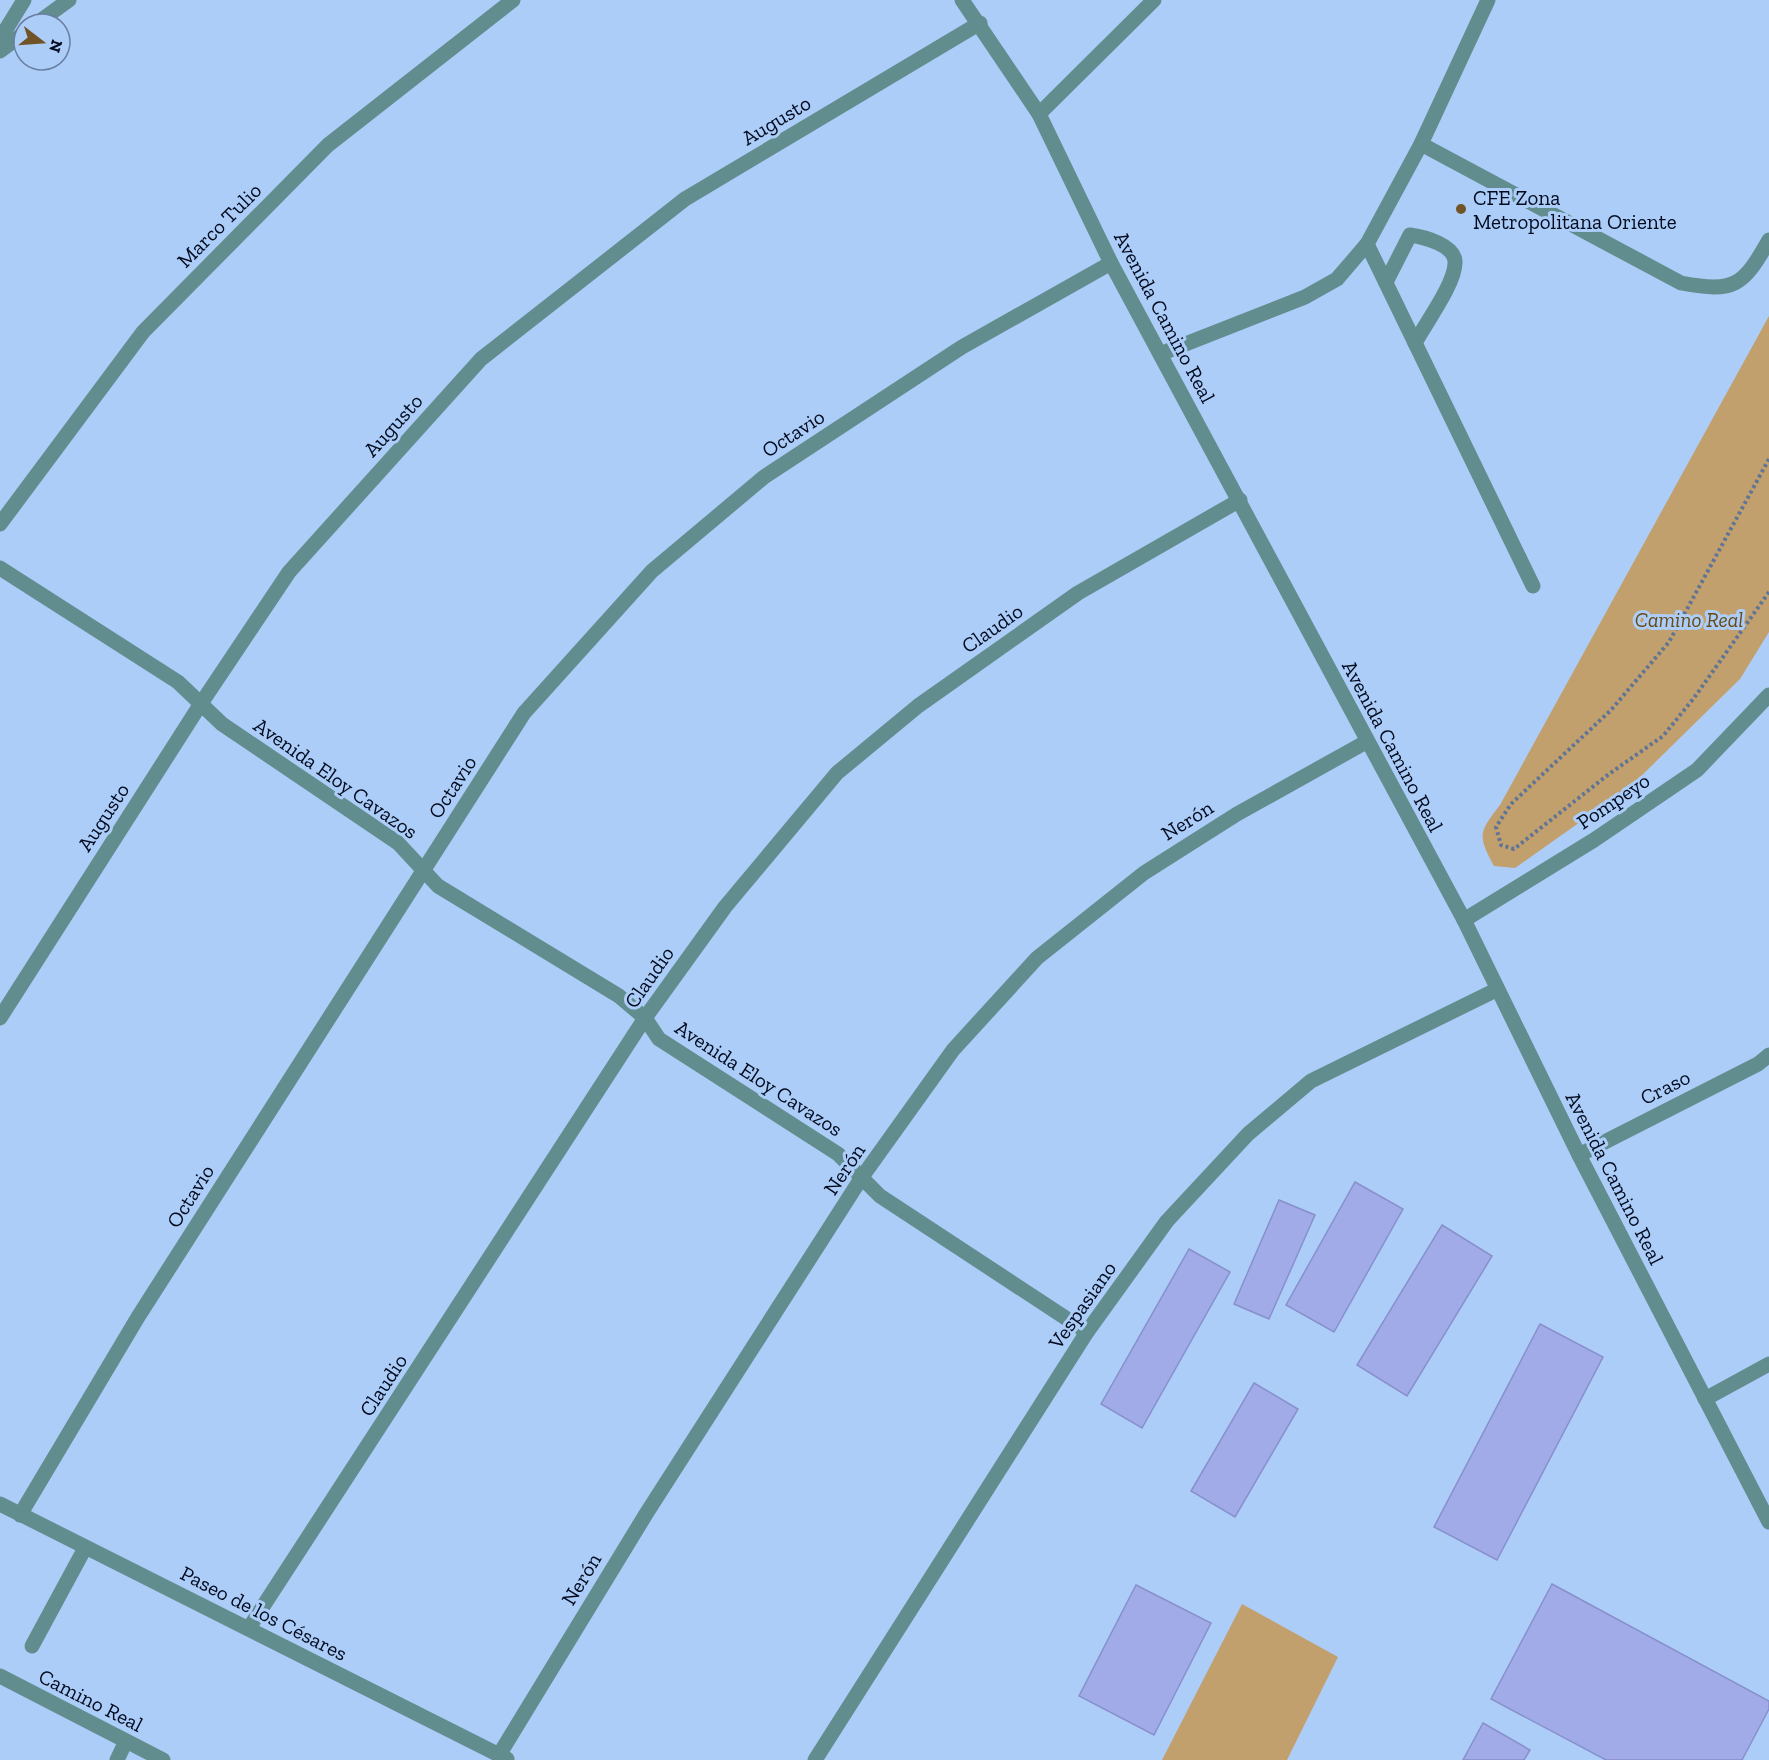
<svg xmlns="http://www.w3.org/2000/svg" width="1769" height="1760" viewBox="0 0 1769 1760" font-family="'Zilla Slab',serif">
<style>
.green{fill:#c2a06e}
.building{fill:#a1abe8;stroke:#8790cb;stroke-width:1.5}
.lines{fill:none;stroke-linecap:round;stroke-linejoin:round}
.path{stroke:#607596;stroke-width:4;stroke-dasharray:3 3;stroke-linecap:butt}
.minor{stroke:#628d8e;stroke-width:15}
.poi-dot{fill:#705427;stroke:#adcdf9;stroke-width:2}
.labels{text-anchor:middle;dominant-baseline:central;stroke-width:6;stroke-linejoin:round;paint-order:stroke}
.street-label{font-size:21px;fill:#020b1e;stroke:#adcdf9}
.poi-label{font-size:21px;fill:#020b1e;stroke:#adcdf9;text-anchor:start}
.park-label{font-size:21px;font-style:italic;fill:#694a12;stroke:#adcdf9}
</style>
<rect width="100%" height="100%" fill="#adcdf9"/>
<g class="green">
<path d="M1769,316V632L1740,679L1631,786L1515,868L1494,866C1477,835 1479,832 1500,805Z"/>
<polygon points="1242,1604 1338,1657 1287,1760 1162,1760"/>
</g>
<g class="building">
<polygon points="1355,1182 1403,1209 1334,1332 1286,1305"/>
<polygon points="1279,1200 1315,1215 1269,1319 1234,1304"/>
<polygon points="1442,1225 1492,1256 1407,1396 1357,1365"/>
<polygon points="1189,1249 1230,1272 1142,1428 1101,1404"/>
<polygon points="1540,1324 1603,1357 1497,1560 1434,1527"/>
<polygon points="1254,1383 1298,1409 1235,1517 1191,1491"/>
<polygon points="1552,1584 1769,1701 1769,1709 1742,1760 1606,1760 1491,1699"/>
<polygon points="1136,1585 1211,1623 1154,1735 1079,1696"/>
<polygon points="1483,1723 1530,1750 1524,1760 1463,1760"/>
</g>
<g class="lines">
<polyline class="path" points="1769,459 1669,642 1611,710 1511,804 1496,827 1501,845 1514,849 1609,774 1663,736 1694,698 1769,592"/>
<g class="minor">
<polyline points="962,0 1039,114 1111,263 1464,920 1579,1155 1769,1522"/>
<polyline points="36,24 69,0"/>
<polyline points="0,39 24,0"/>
<polyline points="0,51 24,33"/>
<polyline points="1039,114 1154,0"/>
<path d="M1421,144L1681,283C1735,293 1743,286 1769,240"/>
<polyline points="1367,244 1533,586"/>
<path d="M1386,282L1410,235C1424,237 1456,245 1455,263C1455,284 1425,324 1415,343"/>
<polyline points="1160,354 1305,297 1337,279 1367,244 1421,144 1488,0"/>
<polyline points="0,524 143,332 328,145 513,0"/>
<polyline points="0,568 178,682 222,724 398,843 438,886 619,996 645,1018 659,1039 838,1154 880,1196 1087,1332"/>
<polyline points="1464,920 1594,840 1697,770 1769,695"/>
<polyline points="0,1018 200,705 289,572 481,359 685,199 980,23"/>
<polyline points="1579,1155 1758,1064 1769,1055"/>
<polyline points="1705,1399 1769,1364"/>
<polyline points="0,1504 507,1759"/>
<polyline points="20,1515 138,1317 524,713 652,571 764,477 962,347 1111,263"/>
<polyline points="249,1628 645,1018 725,907 837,773 918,706 1078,593 1240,500"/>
<polyline points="32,1646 85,1548"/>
<polyline points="0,1676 163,1760"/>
<polyline points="499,1755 646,1514 862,1177 953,1050 1037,958 1144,873 1237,814 1366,742"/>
<polyline points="117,1760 126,1741"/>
<polyline points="815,1760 1087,1332 1167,1221 1248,1134 1311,1081 1496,990"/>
</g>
</g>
<circle class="poi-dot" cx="1461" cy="209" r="6"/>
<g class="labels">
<g class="street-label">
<text transform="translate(776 120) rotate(-31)">Augusto</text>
<text transform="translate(219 225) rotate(-45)">Marco Tulio</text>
<text transform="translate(1165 317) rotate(62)">Avenida Camino Real</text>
<text transform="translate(393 425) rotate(-48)">Augusto</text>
<text transform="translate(793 433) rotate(-33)">Octavio</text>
<text transform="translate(992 628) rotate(-35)">Claudio</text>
<text transform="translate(1393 746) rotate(62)">Avenida Camino Real</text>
<text transform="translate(336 778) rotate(35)">Avenida Eloy Cavazos</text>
<text transform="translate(452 787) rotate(-57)">Octavio</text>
<text transform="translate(1613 801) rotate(-34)">Pompeyo</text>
<text transform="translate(103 817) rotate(-57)">Augusto</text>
<text transform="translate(1187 820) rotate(-32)">Nerón</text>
<text transform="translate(649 977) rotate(-55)">Claudio</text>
<text transform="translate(759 1078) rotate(33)">Avenida Eloy Cavazos</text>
<text transform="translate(1665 1087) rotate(-27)">Craso</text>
<text transform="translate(844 1169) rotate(-56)">Nerón</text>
<text transform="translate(1615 1178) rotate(63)">Avenida Camino Real</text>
<text transform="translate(190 1196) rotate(-58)">Octavio</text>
<text transform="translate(1082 1305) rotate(-55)">Vespasiano</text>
<text transform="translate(383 1385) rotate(-57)">Claudio</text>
<text transform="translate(581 1579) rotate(-59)">Nerón</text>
<text transform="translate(264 1613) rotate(27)">Paseo de los Césares</text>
<text transform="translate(91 1700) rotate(27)">Camino Real</text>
</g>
<g class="poi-label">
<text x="1473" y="197">CFE Zona<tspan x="1473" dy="24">Metropolitana Oriente</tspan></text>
</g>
<g class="park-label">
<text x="1689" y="619">Camino Real</text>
</g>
</g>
<g transform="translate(42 42) rotate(107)"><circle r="28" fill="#adcdf9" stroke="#697fa1" stroke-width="1.5"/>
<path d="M0-4.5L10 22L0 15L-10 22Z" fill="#705427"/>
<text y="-9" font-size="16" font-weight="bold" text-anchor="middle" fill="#020b1e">N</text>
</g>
</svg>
